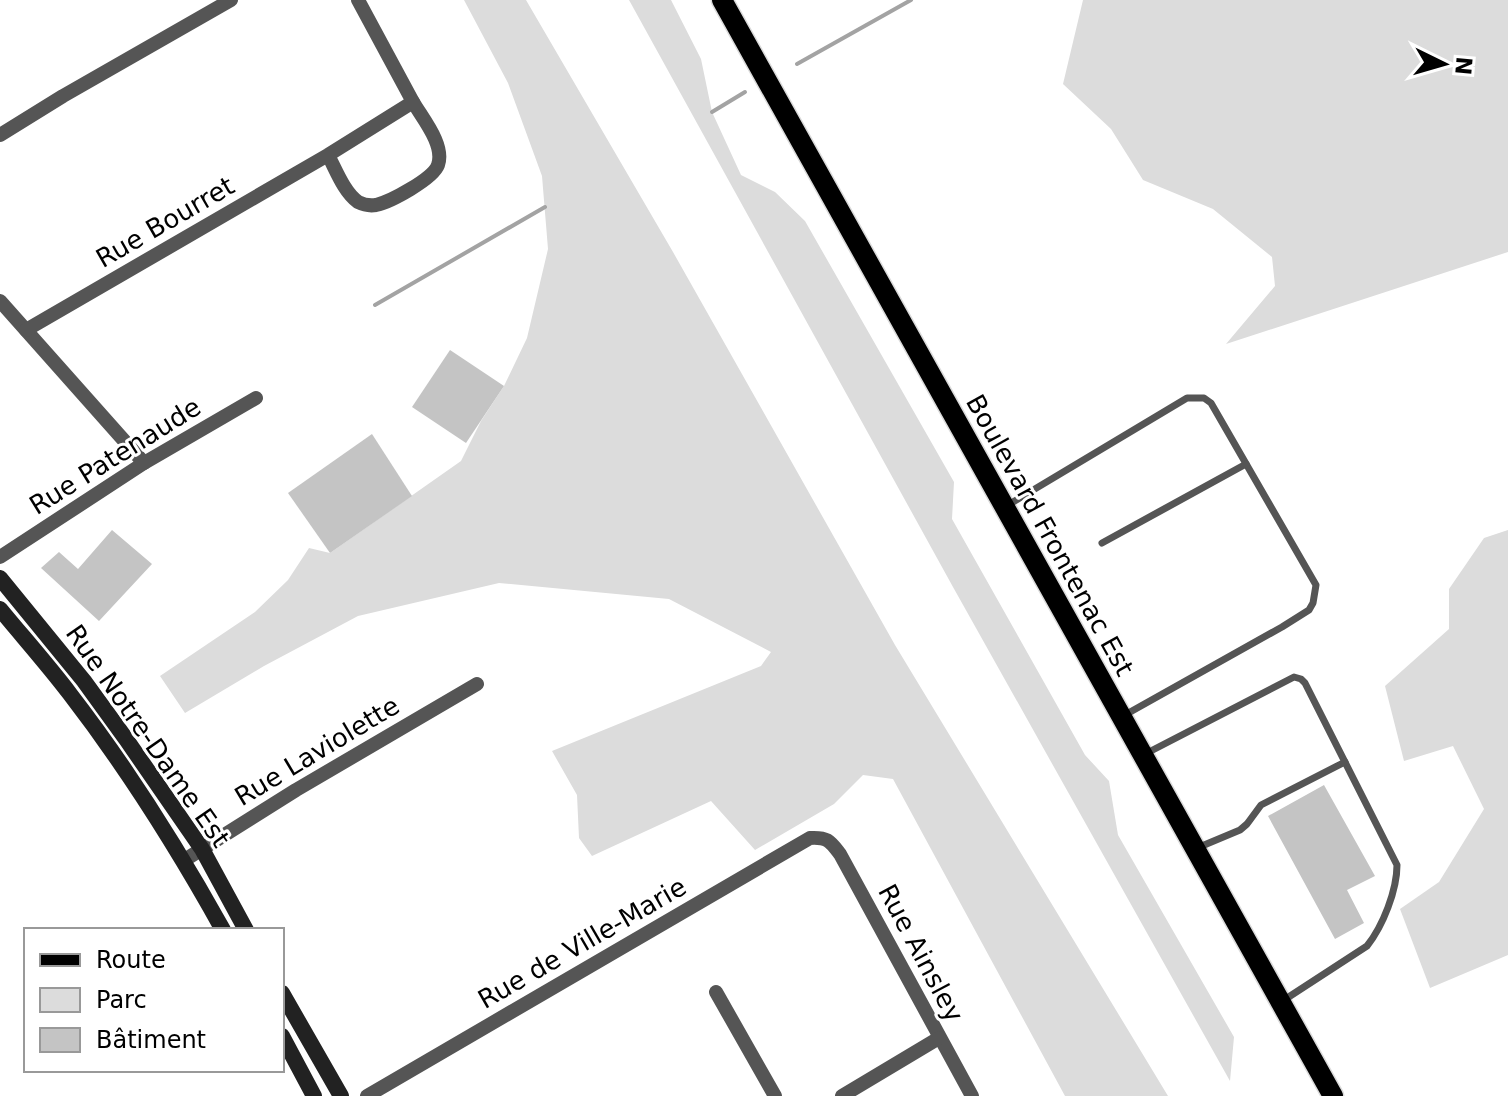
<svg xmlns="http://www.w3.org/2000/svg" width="1508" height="1096" viewBox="0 0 1508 1096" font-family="'DejaVu Sans',sans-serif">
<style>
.green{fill:#dcdcdc}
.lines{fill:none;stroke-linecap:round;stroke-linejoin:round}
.stream{stroke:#a3a3a3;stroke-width:4}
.building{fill:#c4c4c4}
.primary-casing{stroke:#dbdbdb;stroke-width:23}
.lane{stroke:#555;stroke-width:7}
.street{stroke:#555;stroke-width:14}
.secondary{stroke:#222;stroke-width:16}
.primary{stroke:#000;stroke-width:20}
.labels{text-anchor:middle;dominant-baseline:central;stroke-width:6;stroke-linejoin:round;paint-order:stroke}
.street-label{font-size:26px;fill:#000;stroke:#fff}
</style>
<rect width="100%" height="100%" fill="#fff"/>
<g class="green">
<polygon points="464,0 526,0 673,252 895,645 1168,1096 1065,1096 893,779 863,775 834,804 755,850 711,801 592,856 579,838 577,795 552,751 761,666 771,652 669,599 499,583 358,616 264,666 185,713 160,676 255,612 288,580 309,548 330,553 461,461 481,421 504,386 527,338 548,249 542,176 508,83"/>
<polygon points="629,0 671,0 701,59 712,112 741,175 775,192 805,221 954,482 952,519 1085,755 1109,781 1118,835 1234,1037 1230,1081 953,587"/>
<polygon points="1083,0 1508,0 1508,252 1226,344 1275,286 1272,257 1213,209 1143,180 1111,129 1063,84"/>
<polygon points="1508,530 1508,955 1430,988 1400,909 1439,882 1484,809 1453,746 1404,761 1385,686 1449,629 1449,589 1484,538"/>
</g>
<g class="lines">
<g class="stream">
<polyline points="797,64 911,0"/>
<polyline points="712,112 745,92"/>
<polyline points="375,305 545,207"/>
</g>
</g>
<g class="building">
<polygon points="450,350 504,386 466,443 412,407"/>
<polygon points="372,434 412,496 330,553 288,493"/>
<polygon points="112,530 152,564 99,621 41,568 59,552 78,569"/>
<polygon points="1324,785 1375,876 1347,890 1364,923 1335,939 1268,816"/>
</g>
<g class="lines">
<defs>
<polyline id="primary" points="722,0 1333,1096"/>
</defs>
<use href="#primary" class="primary-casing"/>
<g class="lane">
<polyline points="1008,505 1187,398 1204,398 1211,403 1316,585 1313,603 1309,610 1282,627 1123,716"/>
<polyline points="1102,543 1246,464"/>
<path d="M1145,754L1294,677L1301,679L1305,683L1397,865C1397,890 1383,926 1367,946L1284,1000"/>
<polyline points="1197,848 1240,830 1247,824 1261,805 1345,762"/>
</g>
<g class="street">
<polyline points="358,0 413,102"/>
<polyline points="0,135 63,96 231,0"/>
<polyline points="0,301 144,463"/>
<path d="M26,330L328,155L413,102C423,119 445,145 438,165C433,179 390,202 376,205C370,206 364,205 358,202C344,192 336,170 328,155"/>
<polyline points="0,557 144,463 256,398"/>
<polyline points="183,861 296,790 477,684"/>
<polyline points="716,992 775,1096"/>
<path d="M367,1096L810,838C828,837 830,841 840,854L972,1096"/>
<polyline points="842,1096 939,1038"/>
</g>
<g class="secondary">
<polyline points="0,578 84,681 126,739 202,849 246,930"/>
<path d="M0,609C23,637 48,665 70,694C127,768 178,849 223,930"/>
<polyline points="282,993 341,1096"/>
<polyline points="282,1036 314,1096"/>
</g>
<use href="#primary" class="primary"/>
</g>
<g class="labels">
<g class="street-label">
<text transform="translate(165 222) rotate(-30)">Rue Bourret</text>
<text transform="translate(115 456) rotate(-32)">Rue Patenaude</text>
<text transform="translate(1050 535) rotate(61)">Boulevard Frontenac Est</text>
<text transform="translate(148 736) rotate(55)">Rue Notre-Dame Est</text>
<text transform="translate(317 751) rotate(-31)">Rue Laviolette</text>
<text transform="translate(582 943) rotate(-30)">Rue de Ville-Marie</text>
<text transform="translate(921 953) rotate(62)">Rue Ainsley</text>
</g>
</g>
<rect x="24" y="928" width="260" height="144" fill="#ffffff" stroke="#999999" stroke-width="2"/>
<rect x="40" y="954" width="40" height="12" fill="#000000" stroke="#999999" stroke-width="2"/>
<text x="96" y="968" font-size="24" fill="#000000">Route</text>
<rect x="40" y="988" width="40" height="24" fill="#dcdcdc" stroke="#999999" stroke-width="2"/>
<text x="96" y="1008" font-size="24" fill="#000000">Parc</text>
<rect x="40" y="1028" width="40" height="24" fill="#c4c4c4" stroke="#999999" stroke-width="2"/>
<text x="96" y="1048" font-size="24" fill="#000000">Bâtiment</text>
<g transform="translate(1444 64) rotate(95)" stroke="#ffffff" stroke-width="6" paint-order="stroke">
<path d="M0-6L14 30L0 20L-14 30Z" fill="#000000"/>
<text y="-12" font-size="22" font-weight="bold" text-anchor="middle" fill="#000000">N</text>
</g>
</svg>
